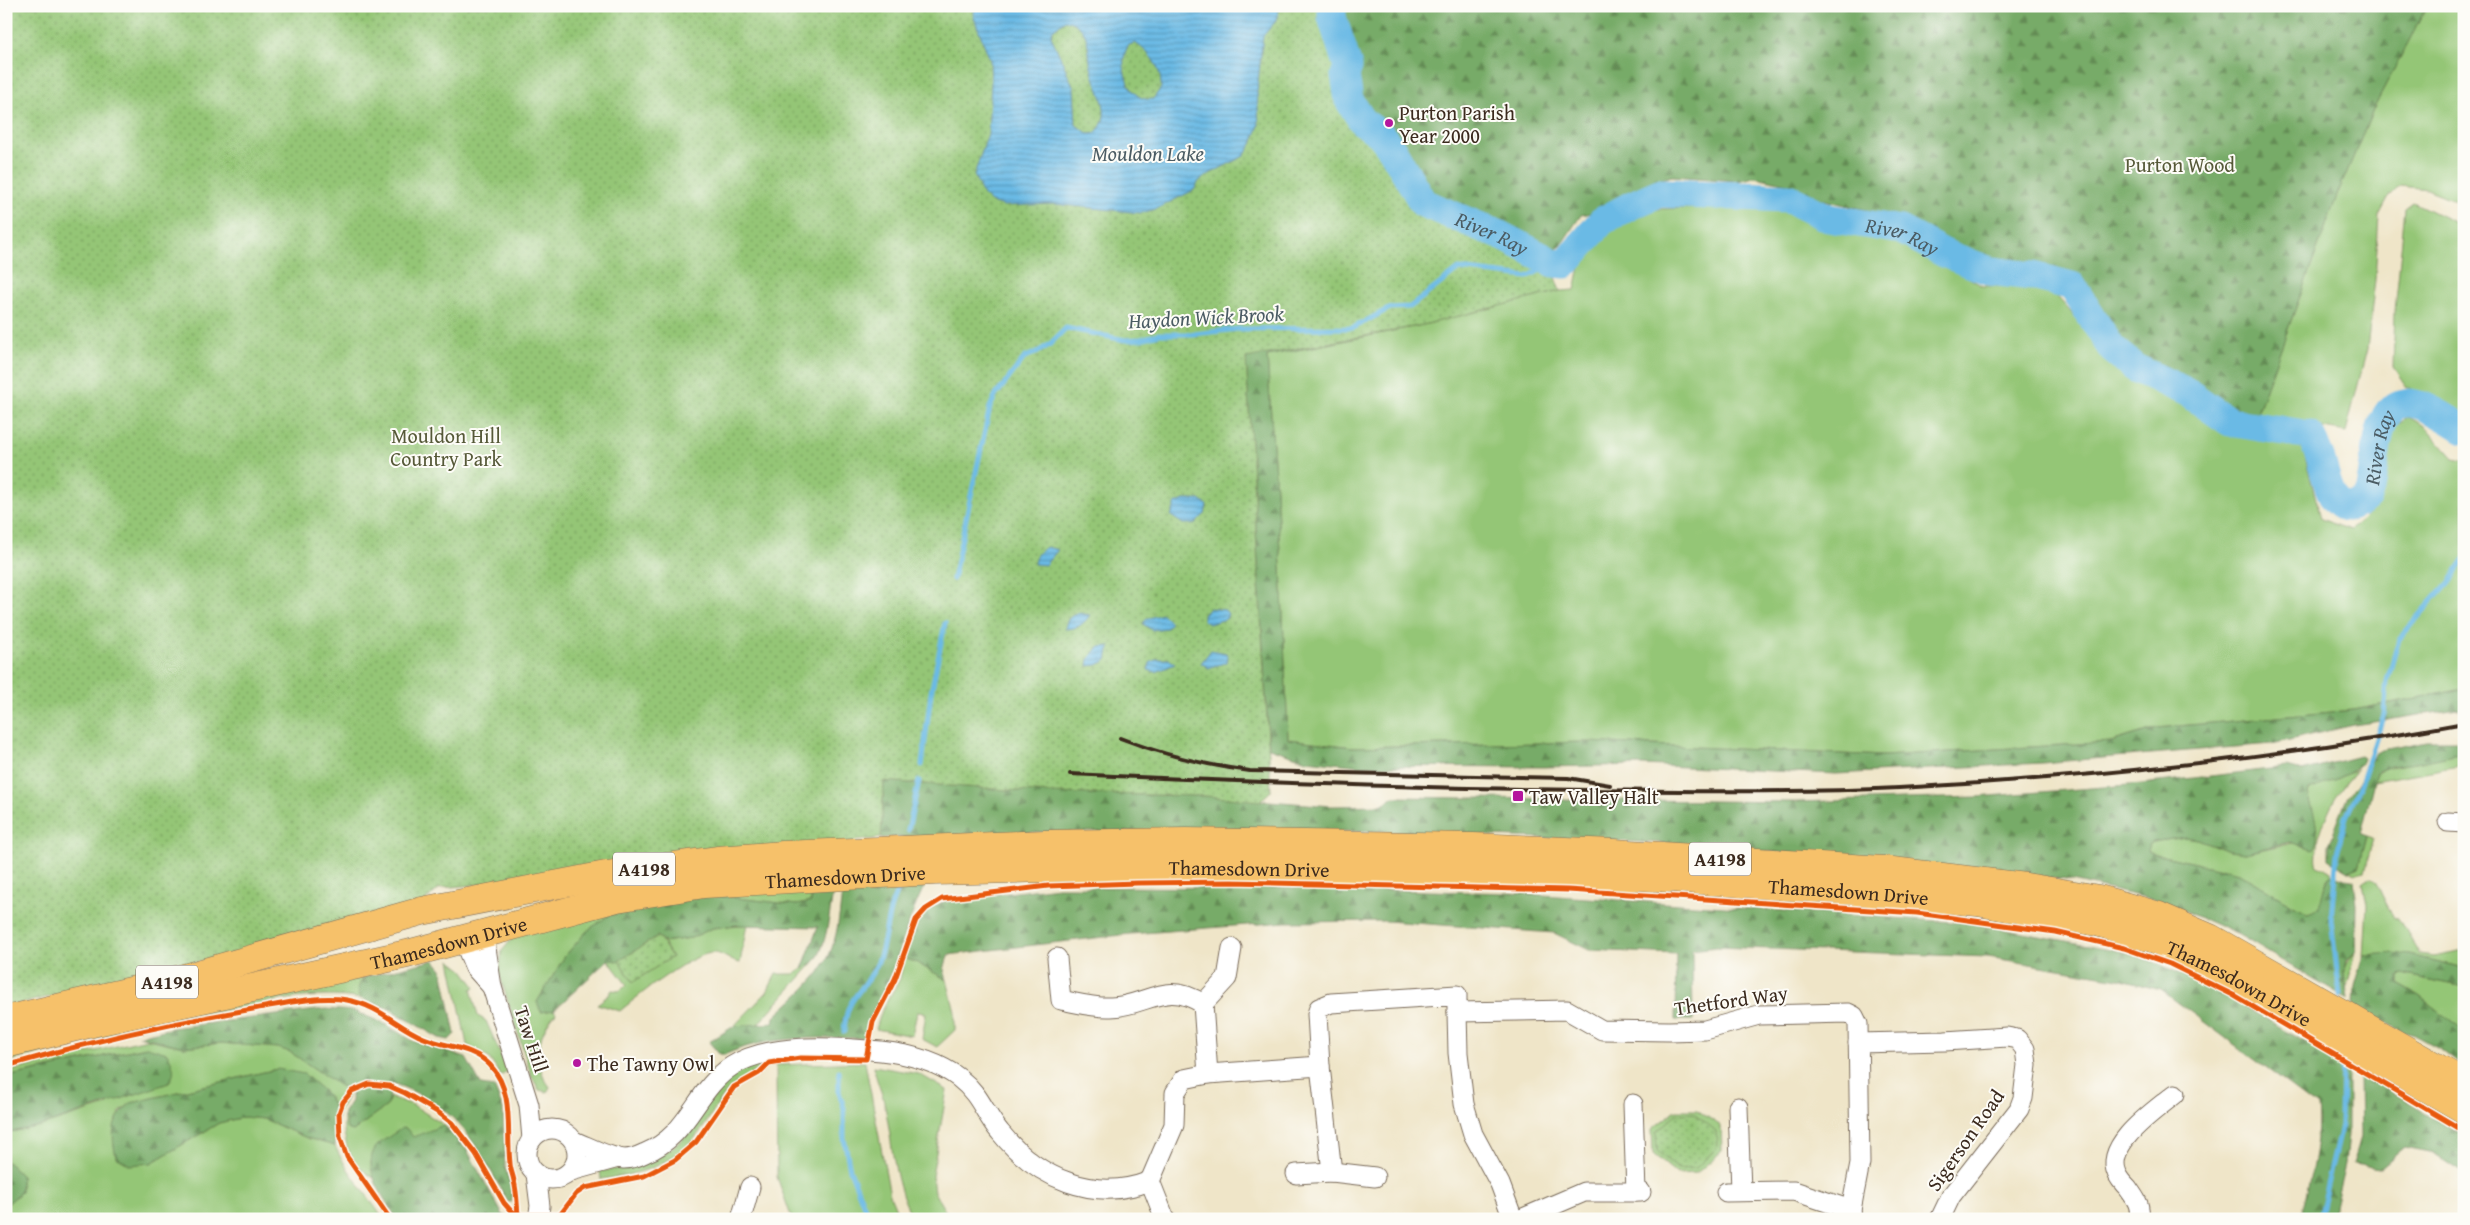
<svg xmlns="http://www.w3.org/2000/svg" width="2470" height="1225" viewBox="0 0 2470 1225" font-family="'Gentium Book Plus',serif">
<style>
.grass{fill:#94c676;stroke:#68784a}
.forest{fill:url(#forest-firs);stroke:#596a42}
.park{fill:url(#park-dots);stroke:#68784a}
.water{fill:url(#water-rules);stroke:#527282;fill-rule:evenodd}
.lines{fill:none;stroke-linecap:round;stroke-linejoin:round}
.stream{stroke:#6abae5;stroke-width:5}
.river{stroke:#6abae5;stroke-width:29}
.minor-casing{stroke:#7a6b5a;stroke-width:21}
.primary-casing{stroke:#7a6b5a;stroke-width:29}
.minor{stroke:#fff;stroke-width:19}
.primary{stroke:#f6c16b;stroke-width:28}
.rail{stroke:#3b2a1e;stroke-width:4}
.cycleway-casing{stroke:#fdfcf7;stroke-width:8}
.cycleway{stroke:#e8590c;stroke-width:5}
.poi-dot{fill:#b5179e;stroke:#fdfcf7;stroke-width:2}
.labels{text-anchor:middle;dominant-baseline:central;stroke-width:4;stroke-linejoin:round;paint-order:stroke}
.shield{fill:#fdfcf7;stroke:#75695f;stroke-width:1}
.shield-label{font-size:19px;font-weight:bold;fill:#3b2a1e}
.poi-label{font-size:20px;fill:#3b2a1e;stroke:#fdfcf7;text-anchor:start}
.park-label{font-size:20px;fill:#565938;stroke:#fdfcf7}
.street-label{font-size:20px;fill:#3b2a1e;stroke:#fdfcf7}
.water-label{font-size:21px;font-style:italic;fill:#4b5c64;stroke:#fdfcf7}
</style>
<defs>
<pattern id="forest-firs" width="22" height="20" patternUnits="userSpaceOnUse" patternTransform="scale(1.25)"><rect width="22" height="20" fill="#77ab67"/><path d="M5 1l3.5 6h-7zM16 11l3.5 6h-7z" fill="#638b54"/></pattern>
<pattern id="park-dots" width="8" height="8" patternUnits="userSpaceOnUse" patternTransform="scale(1.25)"><rect width="8" height="8" fill="#94c676"/><path d="M2 2h.1M6 6h.1" fill="none" stroke="#7aa160" stroke-width="1.8" stroke-linecap="round"/></pattern>
<pattern id="water-rules" width="6" height="5" patternUnits="userSpaceOnUse" patternTransform="scale(1.25)"><rect width="6" height="5" fill="#6abae5"/><path d="M0 2.5h6" fill="none" stroke="#5897b9"/></pattern>
</defs>
<rect width="100%" height="100%" fill="#fdfcf7"/>
<filter id="ink" filterUnits="userSpaceOnUse"><feTurbulence type="fractalNoise" baseFrequency=".02" numOctaves="2"/><feDisplacementMap in="SourceGraphic" scale="10" xChannelSelector="R" yChannelSelector="G"/><feConvolveMatrix kernelMatrix="1 2 1 2 8 2 1 2 1" color-interpolation-filters="sRGB"/></filter>
<filter id="wash" filterUnits="userSpaceOnUse"><feTurbulence type="fractalNoise" baseFrequency=".0096" numOctaves="4" result="noise"/><feDisplacementMap in="SourceGraphic" scale="20" xChannelSelector="R" yChannelSelector="G"/><feGaussianBlur stdDeviation="1.12" result="paint"/><feColorMatrix in="noise" values="0 0 0 0 0 0 0 0 0 0 0 0 0 0 0 0 0 1.4 0 .05"/><feComposite in="paint" operator="in"/></filter>
<g filter="url(#wash)">
<rect width="100%" height="100%" fill="#efe5c8"/>
<g class="grass">
<polygon points="2427,6 2456,6 2464,15 2464,204 2427,189 2400,186 2388,198 2379,215 2375,280 2367,349 2346,432 2256,416 2338,193 2374,108"/>
<polygon points="2413,202 2464,227 2464,417 2406,386 2393,367 2395,311 2405,208"/>
<path d="M1789,206L1839,225L1890,237L1936,257L1982,286H2028L2054,293L2126,375L2203,415L2222,428L2239,432L2272,434L2303,449L2321,519L2350,530C2388,507 2386,466 2393,426L2408,417L2424,425L2453,458L2464,460V689L2354,710L2157,728L2111,742L1884,756L1588,742L1353,747L1288,739L1281,566L1267,356L1378,334L1560,291L1575,290L1582,258L1610,230L1657,209Z"/>
<polygon points="2464,753 2464,765 2374,781 2376,774 2384,768"/>
<path d="M2357,770C2349,780 2339,790 2333,802C2326,815 2311,852 2317,866L2330,871L2332,875L2327,879L2322,902L2315,911L2307,913L2239,873L2155,854L2147,850L2149,844L2153,842L2185,837L2198,839L2229,851L2246,853L2293,843L2317,830L2308,793L2310,790Z"/>
<polygon points="2367,836 2373,838 2365,872 2356,874 2349,871 2359,867"/>
<polygon points="2370,878 2375,881 2394,919 2398,918 2419,954 2433,956 2464,950 2464,968 2409,955 2364,955 2367,905 2363,883"/>
<path d="M812,885L811,902L797,905L711,895L609,915L587,931L565,956L537,1002L541,1012L554,1010L556,1013C536,1035 532,1063 550,1087L547,1092L539,1090L531,1075L499,973L502,951L515,935L629,903L721,890Z"/>
<path d="M747,924L740,963C731,962 724,954 715,953C693,951 637,997 620,1011L597,1004L609,995L612,990L619,991L627,985L608,960L619,961L633,982L672,957L663,942L691,938L713,928Z"/>
<path d="M2356,951L2346,990C2343,970 2343,966 2356,951Z"/>
<polygon points="904,958 917,963 947,980 955,1012 955,1030 937,1047 922,1039 926,1013 917,1012 912,1036 876,1029 882,1010 900,979"/>
<polygon points="450,960 463,970 474,985 475,988 471,989 478,1016 486,1021 508,1071 501,1076 489,1058 467,1045"/>
<polygon points="814,962 757,1025 734,1026 767,992 776,974 794,974"/>
<polygon points="2402,974 2460,986 2464,985 2464,1031 2419,996 2398,984 2398,975"/>
<path d="M365,977C358,985 357,990 362,999C313,990 262,1003 214,1013C144,1026 75,1042 6,1062V1059L99,1033Z"/>
<path d="M147,1039L184,1047L221,1043L278,1048L290,1052L340,1086L351,1089L338,1113L326,1093L277,1069L131,1103L119,1113L151,1163L219,1123L244,1117L264,1119L307,1138L335,1146C347,1173 368,1194 383,1219H6V1205L21,1192V1175L6,1161V1133L40,1126L107,1105L146,1047L6,1077V1072Z"/>
<path d="M759,1061L762,1069C719,1085 720,1109 694,1139C668,1167 637,1175 601,1179L600,1171C634,1168 673,1157 693,1126C703,1110 711,1091 725,1079C734,1071 748,1066 759,1061Z"/>
<polygon points="865,1062 890,1195 900,1219 792,1219 777,1177 776,1065"/>
<path d="M874,1066L919,1074L947,1090L932,1176L934,1192L950,1219H914C893,1187 893,1143 885,1107C883,1093 875,1079 874,1066Z"/>
<path d="M389,1097L413,1105L444,1125L413,1138L371,1162L374,1178C348,1163 342,1140 344,1112L347,1129L353,1131L388,1105Z"/>
<polygon points="1676,1110 1697,1110 1721,1126 1722,1151 1697,1173 1677,1174 1653,1154 1652,1129"/>
</g>
<g class="forest">
<path d="M1341,6H2427L2374,108L2338,193L2256,416L2230,407L2154,366L2129,357L2103,334L2096,315L2079,286L2062,272L2045,265L2021,261L1980,263L1908,220L1812,197L1788,184L1755,177L1738,181L1672,176L1651,182L1601,211L1581,215L1561,245L1552,251C1530,247 1516,229 1495,222C1475,215 1437,212 1422,200C1401,183 1400,151 1381,131C1371,120 1356,117 1351,98C1346,80 1358,60 1353,41C1348,27 1339,23 1341,6Z"/>
<polygon points="1560,291 1423,325 1267,356 1281,566 1288,739 1353,747 1588,742 1884,756 2111,742 2157,728 2354,710 2464,689 2464,708 2354,725 2272,744 2042,763 1836,774 1642,765 1543,767 1361,766 1307,760 1269,748 1246,358 858,326"/>
<polygon points="2427,741 2464,741 2464,753 2416,763 2391,766 2378,771 2374,781 2361,834 2367,836 2359,867 2349,871 2329,859 2329,845 2348,795 2357,785 2375,754 2382,750"/>
<path d="M2360,756L2363,758C2361,773 2324,784 2309,790L2308,794C2312,809 2323,835 2313,849L2290,842L2246,853L2229,851L2198,839L2185,837L2153,842L2149,844L2147,850L2155,854L2239,873L2307,913C2326,909 2321,891 2329,877L2332,875L2354,881L2357,905L2356,951L2347,960L2344,973L2348,1000L2239,935L2165,902L2068,880L1688,844L1370,831L1042,832L881,838L884,781L1049,793L1206,796L1332,806L1381,805L1394,797L1794,802L1977,797L2142,784L2287,767L2302,771Z"/>
<path d="M924,887C910,915 902,945 891,974C883,996 871,1016 864,1038C817,1038 767,1035 724,1055H720L709,1042L734,1026L773,1023L774,1017C826,970 836,961 842,890Z"/>
<path d="M1058,887L1306,888L1511,893L1968,923L2111,949L2152,961L2212,988L2348,1066V1134L2345,1164L2332,1219L2301,1216C2309,1181 2321,1143 2317,1106L2161,990L2118,979L1988,957L1716,947L1692,950L1693,1020H1675L1676,954L1589,950L1554,933L1386,921L1286,922L1130,934L948,955L944,970L947,980L917,963L904,958C915,930 917,909 949,900Z"/>
<path d="M812,892L833,893C830,909 826,952 813,963C810,965 805,967 802,969L818,927L736,925L713,928L691,938L663,942L658,936L619,961L608,960L554,1010L541,1012L537,1002L565,956L587,931L609,915L711,895L797,905L811,902Z"/>
<polygon points="2394,953 2409,955 2464,968 2464,985 2460,986 2402,974 2398,975 2398,984 2419,996 2464,1031 2464,1067 2442,1050 2412,1034 2403,1032 2354,1005 2355,986 2364,955"/>
<path d="M434,960L442,969L455,1034L449,1040L439,1038L388,1008L362,999C356,990 358,985 365,977Z"/>
<path d="M325,1009L354,1011L383,1023L413,1041L466,1058L481,1085L494,1087L503,1109L505,1167L511,1187L512,1202H508C476,1144 460,1106 392,1083L388,1105L353,1131L347,1129L344,1112L351,1101V1089L340,1086L290,1052L278,1048L221,1043L184,1047L139,1036L172,1028Z"/>
<path d="M147,1047L167,1053C173,1065 177,1071 169,1083L40,1126L6,1133V1077Z"/>
<path d="M277,1069L304,1074L326,1093L338,1113L335,1146L307,1138L264,1119L244,1117L219,1123L151,1163L130,1165L116,1157C111,1132 111,1120 131,1103Z"/>
<polygon points="2360,1073 2464,1136 2464,1174 2434,1154 2404,1148 2380,1168 2353,1164 2361,1137"/>
<path d="M444,1125L467,1150L503,1215L515,1219H397C386,1200 360,1169 376,1147C382,1140 394,1134 402,1128L407,1129L413,1137Z"/>
<polygon points="6,1161 21,1175 21,1192 6,1205"/>
</g>
<g class="park">
<polygon points="6,6 1338,6 1337,19 1347,56 1344,83 1346,97 1358,117 1390,156 1406,191 1427,211 1473,223 1553,272 1560,291 1423,325 1246,358 1271,791 1260,801 1206,796 1049,793 884,781 881,838 531,880 440,888 419,906 303,937 6,1007"/>
<polygon points="658,936 672,957 633,982 619,961"/>
<polygon points="1694,1113 1716,1131 1717,1148 1696,1168 1678,1169 1657,1151 1656,1132 1676,1114"/>
</g>
<g class="water">
<path d="M976,6H1281L1275,22L1263,36L1257,92L1259,125L1252,144L1244,156L1211,173L1199,181L1194,190L1156,209L1141,213L1054,204L1003,206L991,202L983,195L974,175L988,134L991,83L990,60L973,15ZM1065,20C1073,22 1079,25 1084,33C1090,43 1088,59 1092,71C1097,90 1115,115 1095,133L1089,134L1076,125L1074,88L1051,36L1053,30ZM1135,43C1151,53 1162,69 1161,88L1153,99C1128,104 1116,61 1129,45Z"/>
<polygon points="1185,500 1200,500 1207,505 1205,514 1195,524 1183,524 1171,516 1176,503"/>
<path d="M1047,547L1058,550L1045,565L1034,564C1035,555 1039,551 1047,547Z"/>
<polygon points="1210,608 1225,610 1228,614 1226,619 1209,624 1203,620 1203,614"/>
<path d="M1078,613L1090,615C1083,625 1077,629 1065,629C1066,620 1070,616 1078,613Z"/>
<polygon points="1162,614 1171,622 1167,628 1152,630 1143,624 1146,619"/>
<polygon points="1110,646 1107,660 1097,665 1088,666 1089,659 1099,647"/>
<polygon points="1211,650 1226,653 1228,657 1227,662 1209,668 1201,663"/>
<polygon points="1157,659 1169,659 1175,664 1156,672 1148,670 1150,663"/>
</g>
<g class="lines">
<g class="stream">
<polyline points="953,579 990,407 996,395 1025,357 1036,353 1049,345 1066,328 1125,340 1141,339 1159,334 1194,334 1238,329 1353,328 1390,308 1410,307 1459,269 1527,277 1554,263"/>
<polyline points="922,765 931,693 945,623"/>
<polyline points="908,830 919,781"/>
<polyline points="2340,996 2331,919 2337,853 2346,817 2360,787 2384,714 2387,681 2399,639 2449,582 2464,560"/>
<path d="M844,1032C846,998 859,996 874,970C888,945 884,913 899,888"/>
<polyline points="839,1071 839,1092 844,1108 844,1138 850,1170 869,1219"/>
<polyline points="2319,1219 2341,1126 2342,1061"/>
</g>
<path class="river" id="s1" d="M1332,6V17L1348,67L1345,75L1349,100L1363,122L1380,134L1392,149L1423,203L1500,235L1554,263L1565,264L1602,221L1632,205L1659,193L1788,198L1828,218L1901,230L1944,253L1990,271L2033,276L2072,286L2112,349L2135,368L2187,392L2230,422L2310,435C2314,443 2319,452 2321,460C2328,482 2334,527 2367,497C2372,487 2372,474 2374,463C2377,450 2378,434 2383,422C2399,382 2442,416 2464,429"/>
</g>
</g>
<g filter="url(#ink)">
<g class="lines">
<defs>
<g id="minor">
<polyline points="2448,822 2464,823"/>
<polyline points="484,935 492,987 529,1105 532,1139"/>
<polyline points="463,939 475,968 492,987"/>
<path d="M1057,958L1061,1000C1077,1003 1095,1008 1111,1007C1147,1006 1166,979 1203,1004L1208,1074"/>
<polyline points="1203,1004 1227,978 1232,948"/>
<polyline points="1457,1012 1458,1053 1464,1104 1473,1134 1500,1184 1513,1219"/>
<polyline points="1858,1043 1945,1041 2007,1037 2017,1039 2025,1049 2027,1065 2023,1098 2019,1109 1951,1196 1940,1219"/>
<polyline points="1320,1066 1332,1172"/>
<polyline points="1633,1104 1636,1192"/>
<polyline points="1738,1107 1741,1191"/>
<circle cx="552" cy="1154" r="25"/>
<path d="M574,1141C589,1147 607,1157 624,1159C631,1159 639,1156 645,1153C689,1136 695,1090 732,1066C770,1042 838,1047 881,1051C908,1054 937,1061 959,1078C981,1095 984,1113 1000,1132C1037,1178 1094,1203 1150,1181L1165,1219"/>
<polyline points="571,1171 618,1158"/>
<polyline points="536,1174 540,1206 538,1219"/>
<polyline points="1296,1174 1332,1172 1375,1177"/>
<polyline points="1150,1181 1174,1125 1175,1093 1184,1079 1208,1074 1320,1066 1317,1014 1319,1008 1331,1003 1457,995 1457,1012 1567,1010 1602,1030 1669,1031 1705,1030 1759,1015 1848,1013 1854,1016 1858,1024 1860,1163 1851,1210 1852,1219"/>
<polyline points="1726,1192 1794,1191 1851,1210"/>
<polyline points="741,1219 750,1187"/>
<polyline points="1521,1219 1584,1192 1641,1192"/>
<path d="M2139,1219C2141,1204 2136,1200 2128,1188C2124,1184 2119,1178 2117,1173C2104,1144 2156,1110 2175,1094"/>
</g>
<g id="primary">
<polyline points="6,1020 166,983 422,911 606,875 717,860 783,855 1045,844 1186,842 1473,847 1614,853 1884,870 2026,887 2099,899 2159,916 2210,938 2464,1083"/>
<path id="s2" d="M6,1044L97,1022L407,954L617,898L704,884L935,871L1126,866L1493,871L1655,877L1884,893L1977,902L2097,922L2155,939L2222,970L2464,1109"/>
</g>
</defs>
<use href="#minor" class="minor-casing"/>
<use href="#primary" class="primary-casing"/>
<use href="#minor" class="minor"/>
<use href="#primary" class="primary"/>
<g class="rail">
<path d="M1120,738C1163,755 1204,765 1250,771L1568,778L1610,785"/>
<path d="M1070,774C1243,782 1416,788 1590,790C1692,791 1796,793 1899,788C2088,778 2277,758 2464,723"/>
</g>
<defs>
<g id="cycleway">
<path d="M6,1066C88,1042 170,1023 253,1009C282,1004 318,995 347,1000C381,1006 395,1026 424,1038C446,1047 473,1047 490,1065C515,1092 506,1130 510,1163C510,1169 513,1175 514,1181C517,1192 517,1204 518,1215"/>
<polyline points="390,1219 347,1157 340,1137 339,1113 343,1102 352,1091 369,1084 389,1086 405,1093 439,1113 452,1123 476,1154 504,1203 511,1211 518,1215 560,1215 576,1194 585,1188 644,1176 675,1160 696,1142 734,1087 759,1073 769,1063 800,1058 866,1059 873,1022 895,979 916,920 926,909 942,899 1048,886 1137,883 1231,882 1568,890 1917,913 2055,932 2124,948 2170,964 2233,995 2464,1131"/>
</g>
</defs>
<use href="#cycleway" class="cycleway-casing"/>
<use href="#cycleway" class="cycleway"/>
</g>
</g>
<g class="poi-dot">
<circle cx="1389" cy="123" r="5"/>
<rect x="1512" y="790" width="12" height="12" rx="2.5"/>
<circle cx="577" cy="1063" r="5"/>
</g>
<g class="labels">
<g class="shield">
<rect x="1689" y="842.5" width="62" height="33" rx="4"/>
<rect x="613" y="852.5" width="62" height="33" rx="4"/>
<rect x="136" y="965.5" width="62" height="33" rx="4"/>
</g>
<g class="shield-label">
<text x="1720" y="859">A4198</text>
<text x="644" y="869">A4198</text>
<text x="167" y="982">A4198</text>
</g>
<g class="poi-label">
<text x="1399" y="112">Purton Parish<tspan x="1399" dy="23">Year 2000</tspan></text>
<text x="1529" y="796">Taw Valley Halt</text>
<text x="587" y="1063">The Tawny Owl</text>
</g>
<g class="park-label">
<text x="2180" y="164">Purton Wood</text>
<text x="446" y="435">Mouldon Hill<tspan x="446" dy="23">Country Park</tspan></text>
</g>
<g class="street-label">
<text stroke="none"><textPath href="#s2" startOffset="1262">Thamesdown Drive</textPath></text>
<text stroke="none"><textPath href="#s2" startOffset="858">Thamesdown Drive</textPath></text>
<text stroke="none"><textPath href="#s2" startOffset="1862">Thamesdown Drive</textPath></text>
<text stroke="none"><textPath href="#s2" startOffset="454">Thamesdown Drive</textPath></text>
<text stroke="none"><textPath href="#s2" startOffset="2268">Thamesdown Drive</textPath></text>
<text transform="translate(1731 1000) rotate(-8)">Thetford Way</text>
<text transform="translate(532 1039) rotate(72)">Taw Hill</text>
<text transform="translate(1965 1140) rotate(-55)">Sigerson Road</text>
</g>
<g class="water-label">
<text x="1148" y="153">Mouldon Lake</text>
<text stroke="none"><textPath href="#s1" startOffset="301">River Ray</textPath></text>
<text stroke="none"><textPath href="#s1" startOffset="752">River Ray</textPath></text>
<text transform="translate(1206 317) rotate(-3)">Haydon Wick Brook</text>
<text stroke="none"><textPath href="#s1" startOffset="1384">River Ray</textPath></text>
</g>
</g>
<rect width="2470" height="1225" fill="none" stroke="#fdfcf7" stroke-width="25"/>
</svg>
